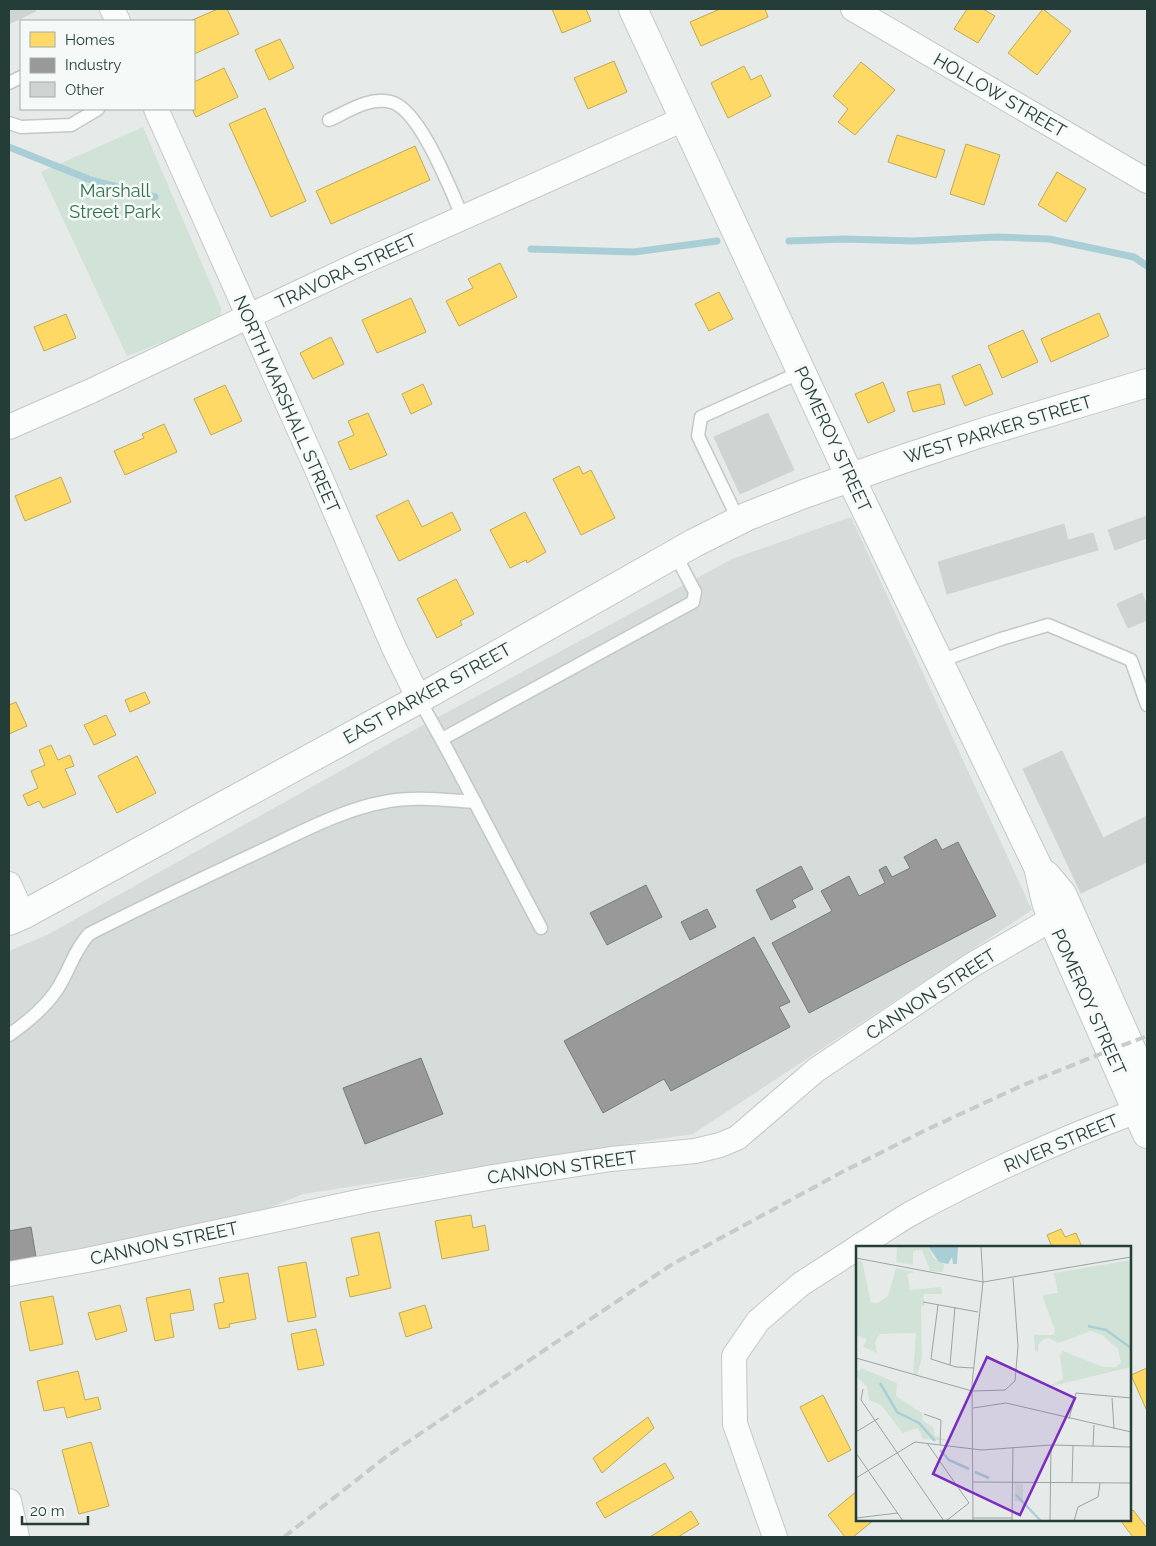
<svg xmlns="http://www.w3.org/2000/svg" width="1156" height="1546" viewBox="0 0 1156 1546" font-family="Raleway,sans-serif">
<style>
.built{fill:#d5dcd9}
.green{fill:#d1e3d7}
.homes{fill:#ffd966;stroke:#beaa58}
.industry{fill:#999;stroke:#767d7c}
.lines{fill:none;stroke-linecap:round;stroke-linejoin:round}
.stream{stroke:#aaced6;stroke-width:7}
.building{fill:#cfd4d2;stroke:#cfd4d2}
.lane-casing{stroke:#c3c8c6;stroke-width:15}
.street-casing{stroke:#c3c8c6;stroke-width:26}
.secondary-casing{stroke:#c2c8c6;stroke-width:30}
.lane{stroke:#fbfcfc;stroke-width:12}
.street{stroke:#fbfcfc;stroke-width:24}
.secondary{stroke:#fbfcfc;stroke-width:28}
.rail{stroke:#c7ccca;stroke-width:4;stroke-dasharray:10 5;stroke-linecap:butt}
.labels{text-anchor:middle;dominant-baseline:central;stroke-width:5;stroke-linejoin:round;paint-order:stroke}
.street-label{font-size:18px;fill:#253d38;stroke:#f5f9f7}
.park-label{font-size:18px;fill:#32714d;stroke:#f5f9f7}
.inset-river{fill:none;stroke:#aaced6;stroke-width:2.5}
.inset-road{fill:none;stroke:#99a5a2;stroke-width:1}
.view{fill:#7b2cbf;fill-opacity:0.15;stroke:#7b2cbf;stroke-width:2.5}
.inset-edge{fill:none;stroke:#253d38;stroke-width:2.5}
</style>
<rect width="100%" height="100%" fill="#e6ebe9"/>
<polygon class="built" points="851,517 1032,910 693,1134 303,1194 245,1218 9,1269 9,951 47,935 401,737 732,559"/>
<polygon class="green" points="143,127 221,308 220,320 127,356 41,172"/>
<g class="homes">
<polygon points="218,9 227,9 239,34 194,54 194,21 190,21"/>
<polygon points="552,9 586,9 591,21 562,33"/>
<polygon points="720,9 765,9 768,17 701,46 690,22"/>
<polygon points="967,9 983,9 995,16 978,43 954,29"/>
<polygon points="1043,9 1071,31 1037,75 1008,53"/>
<polygon points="280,39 294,68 269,80 255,50"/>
<polygon points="614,61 627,92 588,109 574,78"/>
<polygon points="861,62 895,90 855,135 838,122 848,109 833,96"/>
<polygon points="744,66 751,80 761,75 771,96 728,118 711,83"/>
<polygon points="224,68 238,97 196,117 192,109 194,109 194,82"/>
<polygon points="265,108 306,201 271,217 229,124"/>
<polygon points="897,135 945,150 936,178 888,162"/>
<polygon points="966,144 1000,155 984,205 950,194"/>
<polygon points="415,146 430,180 331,224 316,191"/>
<polygon points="1057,172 1086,189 1066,222 1038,205"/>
<polygon points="500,263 517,297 459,326 446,301 473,288 468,279"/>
<polygon points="719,292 733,319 709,331 695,304"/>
<polygon points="411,298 426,332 377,353 362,320"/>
<polygon points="1099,313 1109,336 1051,362 1041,339"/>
<polygon points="66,314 76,338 44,351 34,327"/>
<polygon points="1023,330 1038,362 1002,378 988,346"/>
<polygon points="331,337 344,364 313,379 300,353"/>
<polygon points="980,364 993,394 965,406 952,376"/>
<polygon points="883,382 895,411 868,423 855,394"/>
<polygon points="423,384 432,404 411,414 402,394"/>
<polygon points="940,384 945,404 913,412 907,392"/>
<polygon points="225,385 242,421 211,435 194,399"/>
<polygon points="368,413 387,455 350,470 338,442 354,435 348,421"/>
<polygon points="164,424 177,452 125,475 114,451 144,438 142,434"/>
<polygon points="579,466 583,474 591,470 615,518 581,535 553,479"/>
<polygon points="61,477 71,502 25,521 15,496"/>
<polygon points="408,500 422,527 452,512 461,530 399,561 376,516"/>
<polygon points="525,512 546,552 527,563 526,560 510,568 490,530"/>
<polygon points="456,579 474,614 460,621 462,625 437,638 417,599"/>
<polygon points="145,692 150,703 130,712 125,700"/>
<polygon points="16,702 27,726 9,734 9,705"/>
<polygon points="106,715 116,735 94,745 84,725"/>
<polygon points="51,745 58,760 70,755 74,766 65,769 76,794 43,808 39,801 28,806 23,795 38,788 31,771 45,765 39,750"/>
<polygon points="137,756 156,793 117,813 98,776"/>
<polygon points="471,1215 473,1228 485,1225 489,1250 442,1259 435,1221"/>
<polygon points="1061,1229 1065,1237 1076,1233 1082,1247 1052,1247 1047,1235"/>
<polygon points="379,1232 391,1288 350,1297 346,1278 359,1275 351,1238"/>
<polygon points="306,1262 316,1317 288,1322 278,1267"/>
<polygon points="248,1273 256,1319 229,1324 230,1327 219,1329 214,1304 224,1302 219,1278"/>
<polygon points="190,1289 194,1310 170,1314 174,1337 155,1341 146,1298"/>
<polygon points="53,1296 63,1344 30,1351 20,1302"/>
<polygon points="120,1305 127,1331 96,1340 88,1313"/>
<polygon points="425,1305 432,1328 406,1337 399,1313"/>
<polygon points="316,1329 324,1365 298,1370 291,1334"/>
<polygon points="1147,1368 1147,1411 1131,1375"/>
<polygon points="78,1371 85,1400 98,1397 101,1409 67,1418 64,1407 44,1411 37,1381"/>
<polygon points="823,1395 851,1450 828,1462 800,1407"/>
<polygon points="648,1417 654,1428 602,1473 593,1458"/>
<polygon points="91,1442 109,1506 79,1514 62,1450"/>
<polygon points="665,1463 674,1478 605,1518 596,1503"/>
<polygon points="857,1491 857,1520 874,1520 853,1537 845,1537 828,1515"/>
<polygon points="1133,1510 1147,1528 1147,1537 1133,1537 1120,1520 1130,1520 1130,1512"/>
<polygon points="691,1511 699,1524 678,1537 650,1537"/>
</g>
<g class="industry">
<polygon points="936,839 942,850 958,842 996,916 809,1013 772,943 832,911 821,891 849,876 859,896 885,883 879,870 886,866 892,877 910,868 904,857"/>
<polygon points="801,866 813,889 792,900 796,907 771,920 756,890"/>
<polygon points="646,885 662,917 607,945 590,913"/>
<polygon points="707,909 716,927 690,940 681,922"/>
<polygon points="754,937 790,1002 779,1007 790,1027 671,1091 664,1079 603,1113 564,1041"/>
<polygon points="421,1058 443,1114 365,1144 343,1088"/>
<polygon points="31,1227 36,1257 9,1262 9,1231"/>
</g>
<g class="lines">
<g class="stream">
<polyline points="9,147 91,180 155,197"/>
<polyline points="789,241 845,239 913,241 997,237 1049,239 1134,257 1147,266"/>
<polyline points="531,249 634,252 717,241"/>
</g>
</g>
<g class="building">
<polygon points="9,9 34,9 36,11 9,24"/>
<polygon points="768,413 794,470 740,494 714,437"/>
<polygon points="1147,516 1147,538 1115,550 1108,530"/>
<polygon points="1064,524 1068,540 1093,533 1098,550 947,594 938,562"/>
<polygon points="1142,593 1147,606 1147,620 1128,628 1117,604"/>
<polygon points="1062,751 1103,838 1147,816 1147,862 1081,893 1023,769"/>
</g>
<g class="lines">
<defs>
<g id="lane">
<polyline points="9,83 21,77"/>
<path d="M329,120C347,112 370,96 391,102C420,109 451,191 463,218"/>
<polyline points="9,123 21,127 71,125 98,109"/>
<polyline points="739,521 698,436 701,417 801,372"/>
<polyline points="940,661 1001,639 1048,625 1131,660 1147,705"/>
<polyline points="419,699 450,755 541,928"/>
<polyline points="442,739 693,602 695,592 675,554"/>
<path d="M9,1035C29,1021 51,1003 62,981C72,963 75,950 89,934C148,904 207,876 267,848C303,831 345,809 384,802C414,796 444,800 475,802"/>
</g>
<g id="street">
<polyline points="112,9 118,21"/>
<polyline points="853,9 1147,181"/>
<polyline points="156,109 319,474 394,648 419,699"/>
<polyline points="9,427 91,391 361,263 684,119"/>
<polyline points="9,884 23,915"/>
<path d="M858,1247C876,1236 893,1224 910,1214C983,1174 1059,1140 1137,1111"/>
<polyline points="9,1274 87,1260 367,1200 493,1177 611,1159 695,1151 720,1145 737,1138 816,1070 972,965 1052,919"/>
<polyline points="9,1501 17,1537"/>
<polyline points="775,1537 735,1424 734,1356 758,1321 801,1284 857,1248"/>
</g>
<g id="secondary">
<polyline points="633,9 851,479 1038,867 1046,902 1052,919 1147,1134"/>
<polyline points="1046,875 1062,894 1147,1084"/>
<polyline points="9,921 23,915 419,699 694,543 748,516 804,494 903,459 981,433 1147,383"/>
</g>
</defs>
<use href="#lane" class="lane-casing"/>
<use href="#street" class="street-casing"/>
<use href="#secondary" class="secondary-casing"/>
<use href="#lane" class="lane"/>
<use href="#street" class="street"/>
<use href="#secondary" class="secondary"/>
<polyline class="rail" points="284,1537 387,1456 671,1265 844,1171 928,1129 1021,1086 1110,1050 1147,1036"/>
</g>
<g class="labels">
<g class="street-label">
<text transform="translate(1000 95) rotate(30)">HOLLOW STREET</text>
<text transform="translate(346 271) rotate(-25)">TRAVORA STREET</text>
<text transform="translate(287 404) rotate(66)">NORTH MARSHALL STREET</text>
<text transform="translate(998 429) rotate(-17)">WEST PARKER STREET</text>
<text transform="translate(833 439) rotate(65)">POMEROY STREET</text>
<text transform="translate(427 693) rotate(-29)">EAST PARKER STREET</text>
<text transform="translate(931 994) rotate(-33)">CANNON STREET</text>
<text transform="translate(1089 1002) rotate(66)">POMEROY STREET</text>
<text transform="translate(1061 1143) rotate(-23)">RIVER STREET</text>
<text transform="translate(562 1167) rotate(-8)">CANNON STREET</text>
<text transform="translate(164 1243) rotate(-12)">CANNON STREET</text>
</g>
<g class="park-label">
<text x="115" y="190">Marshall<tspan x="115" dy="21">Street Park</tspan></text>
</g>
</g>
<g transform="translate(856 1246)">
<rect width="275" height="275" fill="#e6ebe9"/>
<path d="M41,0H72L78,12L88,18L87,26L74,25L66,4L57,5V19L40,16ZM0,14L6,15L15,57H22L32,50L40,22L59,26L51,28L54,44L85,41L86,48H67L69,59L65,60L66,111L61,130L57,127L60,87L24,88L19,96L21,107L7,101L11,93L0,89ZM275,14V121L192,141L207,133L204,109L207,105L247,121H260L265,116L262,103L246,89L235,85L202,97L194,92L188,93L182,99V106L179,105L178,89H198L199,84L187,52V49L202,47L198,27ZM0,120L2,126L5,122L41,137L40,150L66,167L67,175L77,181L79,190L94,195L67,193L62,182L47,187L25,159L13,154L11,141L0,130ZM159,237L167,238V255H158Z" fill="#d1e3d7"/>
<path d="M72,0H102L101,18H97L96,11L92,18L83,16Z" fill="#aaced6"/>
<path class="inset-river" d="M232,80L250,84L275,102M24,137L41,166L63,177L79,195M84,204L93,214L113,223M119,226L133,232M160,249L185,275"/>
<path class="inset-road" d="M125,0L127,36M0,12L127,36L275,11M67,56L122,66M82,59L75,113L100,121L118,122M0,112L116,145M94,119L99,61M7,143L5,154L88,275M117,145L149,144L159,135L162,100L157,32M256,152L258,183M117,162L150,157L275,186M68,168L85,174L84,199M213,173L220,147L275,152M0,186L23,172M71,197L113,257M237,200L238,179M0,207L47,275M0,232L59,196L126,204L195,199L275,201M117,236L275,237M216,237L217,200M0,272L42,267M117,272H156M90,275L113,257M117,275L116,138L127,36M156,275L157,201M194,275L195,199M218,275L222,261L242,251L244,237"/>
<path class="view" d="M131,111L219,152L164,269L77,228Z"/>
<rect width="275" height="275" class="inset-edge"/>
</g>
<rect width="1156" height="1546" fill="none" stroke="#253d38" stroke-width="20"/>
<rect x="20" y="20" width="175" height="90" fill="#f5f9f7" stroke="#a2aeab"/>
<rect x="30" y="32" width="25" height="15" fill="#ffd966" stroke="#a2aeab"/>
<text x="65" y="45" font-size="15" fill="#253d38">Homes</text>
<rect x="30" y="58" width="25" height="15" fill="#999999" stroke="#a2aeab"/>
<text x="65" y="70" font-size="15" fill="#253d38">Industry</text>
<rect x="30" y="82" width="25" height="15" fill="#cfd4d2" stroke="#a2aeab"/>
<text x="65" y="95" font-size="15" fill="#253d38">Other</text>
<path d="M22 1516v8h66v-8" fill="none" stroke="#253d38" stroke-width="2.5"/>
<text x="30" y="1516" font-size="15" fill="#253d38" stroke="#f5f9f7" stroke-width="4" paint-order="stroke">20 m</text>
</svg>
